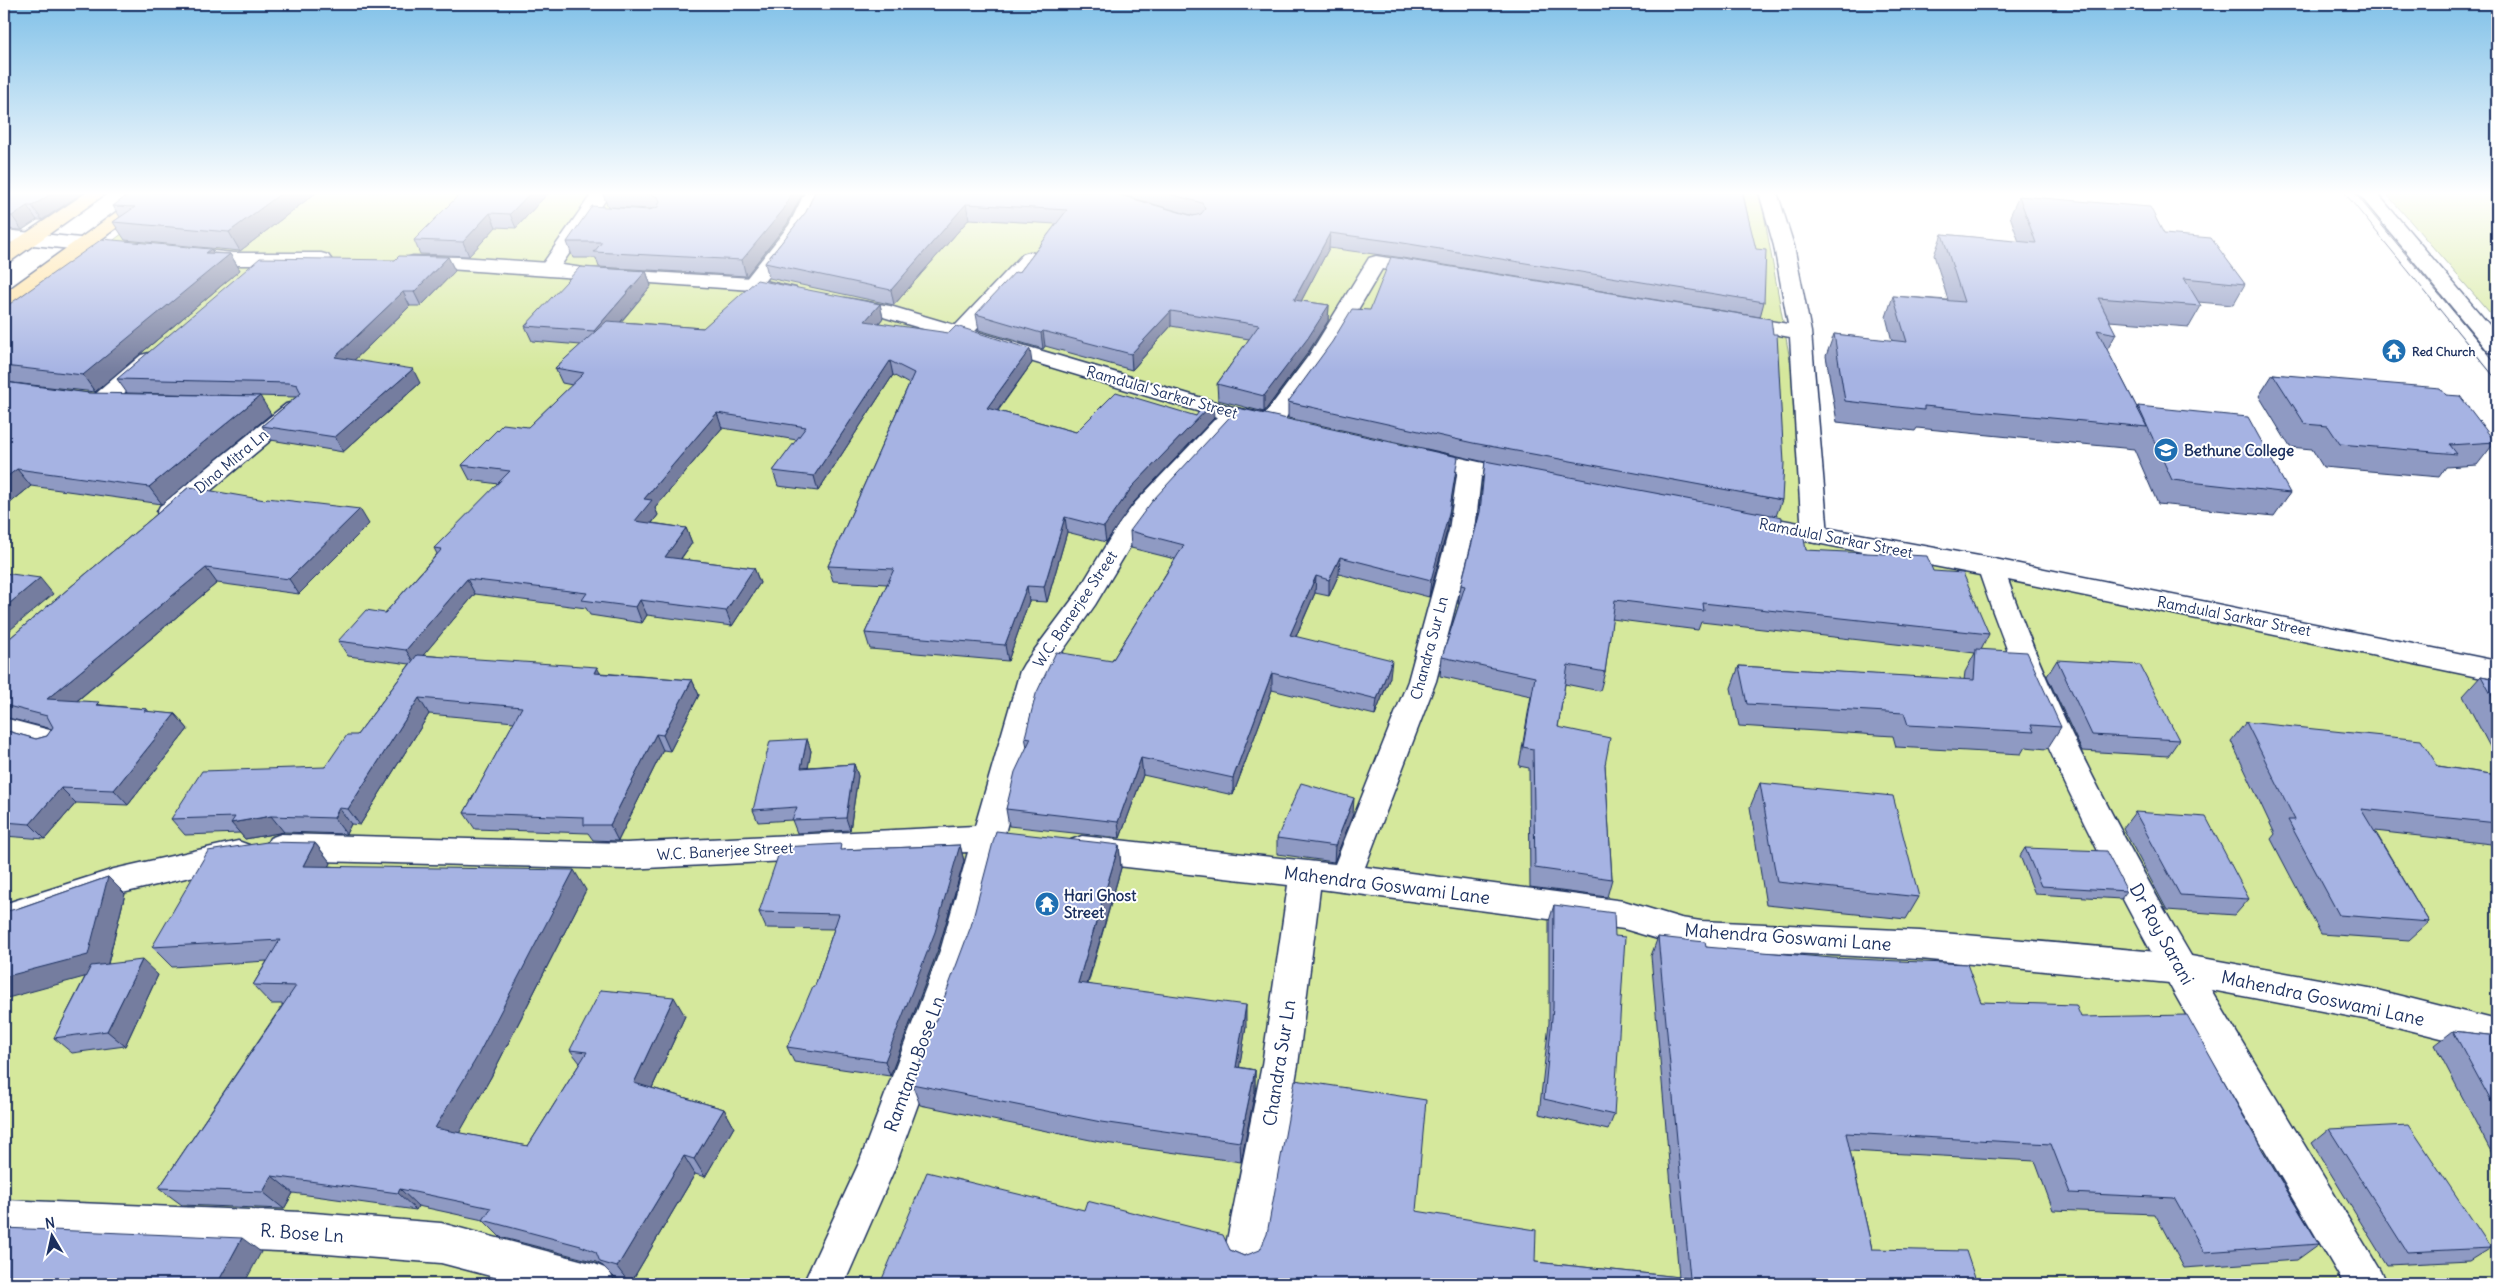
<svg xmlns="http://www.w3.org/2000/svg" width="2501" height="1288" viewBox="0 0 2501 1288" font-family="Delius,sans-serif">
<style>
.green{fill:#d5e89c;stroke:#788c7d}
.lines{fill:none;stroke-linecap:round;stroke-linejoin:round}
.street-casing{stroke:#1b2f5e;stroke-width:3}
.secondary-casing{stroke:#1b2f5e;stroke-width:3}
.primary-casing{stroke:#1b2f5e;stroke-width:3}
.street{fill:#fff;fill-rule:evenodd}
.secondary{fill:#fff;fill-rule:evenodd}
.primary{fill:#fedd96;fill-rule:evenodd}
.tram{stroke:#1b2f5e;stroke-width:1}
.wall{fill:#8f9ac3;stroke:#1b2f5e}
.shaded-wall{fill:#747d9f;stroke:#1b2f5e}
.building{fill:#a6b3e3;stroke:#1b2f5e}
.labels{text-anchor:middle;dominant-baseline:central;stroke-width:4;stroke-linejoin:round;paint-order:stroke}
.far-poi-label{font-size:12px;font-weight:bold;fill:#1b2f5e;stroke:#fff;text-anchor:start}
.street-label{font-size:15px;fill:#1b2f5e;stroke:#fff}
.poi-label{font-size:15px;font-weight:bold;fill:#1b2f5e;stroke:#fff;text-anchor:start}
.near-street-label{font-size:18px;fill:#1b2f5e;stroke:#fff}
</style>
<rect width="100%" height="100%" fill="#fff"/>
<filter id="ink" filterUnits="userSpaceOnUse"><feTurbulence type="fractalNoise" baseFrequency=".02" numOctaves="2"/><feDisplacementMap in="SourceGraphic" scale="10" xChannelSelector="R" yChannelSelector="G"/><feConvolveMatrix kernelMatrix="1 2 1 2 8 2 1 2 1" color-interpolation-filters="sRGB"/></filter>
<g filter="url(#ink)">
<g class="green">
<polygon points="178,192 1760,192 1822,540 2497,679 2497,1284 4,1284 4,322"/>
<polygon points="2385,192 2497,192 2497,321"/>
</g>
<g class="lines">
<defs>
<g id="street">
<polygon points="593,192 611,192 556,273 549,275 542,273 539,269"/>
<polygon points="805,192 823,192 808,226 759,288 752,290 745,288 742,284 789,225"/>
<polygon points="1759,192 1777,192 1794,246 1811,332 1828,535 1824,541 1815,543 1806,541 1802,535 1790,337 1735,327 1728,325 1725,321 1728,317 1735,315 1788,324 1774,246"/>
<polygon points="1030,252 1037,254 1040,258 1037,262 969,338 961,339 953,338 950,333 953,328 1023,254"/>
<polygon points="1376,256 1426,264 1433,266 1436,270 1433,274 1426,276 1382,269 1330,357 1279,427 1271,429 1263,427 1259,422 1309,355 1369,258"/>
<polygon points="149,353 157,355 160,360 157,365 109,406 101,408 93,406 90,401 93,396 141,355"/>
<polygon points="294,402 302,404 305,409 302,414 178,518 169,520 160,518 157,512 160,506 286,404"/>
<polygon points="1470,461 1478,463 1482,468 1475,530 1436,681 1365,867 1624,901 1681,918 1701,921 1920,931 2180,954 2369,988 2497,1020 2497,1052 2369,1020 2180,984 1920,959 1701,949 1681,946 1624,929 1320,889 1298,1065 1265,1250 1259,1264 1245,1270 1231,1264 1225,1250 1262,1065 1288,885 1082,862 1071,858 1066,849 1071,840 1082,836 1335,864 1408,681 1449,530 1458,468 1462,463"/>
<polygon points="4,718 61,733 66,741 61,749 51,752 4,740"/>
<polygon points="4,1200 301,1212 441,1223 595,1264 609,1270 615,1284 521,1284 441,1263 301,1252 4,1239"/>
</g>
<g id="secondary">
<polygon points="2357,192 2376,192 2497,334 2497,353 2489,352"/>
<polygon points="4,230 109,241 116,243 119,247 116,251 109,253 4,242"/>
<polygon points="196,249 233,253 321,253 328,255 331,259 328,263 321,265 233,265 189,259 186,255 189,251"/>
<polygon points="413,256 459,257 549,263 583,268 752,278 796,288 799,292 796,296 789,298 752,290 406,266 403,262 406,258"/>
<polygon points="845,298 890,306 1236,408 1277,416 1280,421 1277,426 1269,428 1237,422 1153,515 1137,535 1095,605 1047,673 975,948 894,1170 844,1284 803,1284 859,1163 941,948 968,852 626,869 281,860 270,856 265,847 270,838 281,834 626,843 975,826 1020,671 1024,664 1077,593 1118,525 1135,503 1217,417 880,316 838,308 835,304 838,300"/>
<polygon points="1420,449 1529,473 1532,478 1529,483 1520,485 1412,461 1408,456 1412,451"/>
<path d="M1744,513L1990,558L2497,661V681L2008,580C2050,701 2110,814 2173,925C2240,1041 2311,1155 2380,1270L2386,1284H2344C2211,1057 2064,824 1980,575L1735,527L1731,521L1735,515Z"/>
<polygon points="238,841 249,845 254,854 249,863 114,895 4,932 4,904 114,869"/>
</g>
<g id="primary">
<polygon points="87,192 108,192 11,261 4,263 4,248"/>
<polygon points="144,192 165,192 11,306 4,308 4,293"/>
</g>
</defs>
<use href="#street" class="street-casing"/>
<use href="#secondary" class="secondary-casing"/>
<use href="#primary" class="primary-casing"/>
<use href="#street" class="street"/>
<use href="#secondary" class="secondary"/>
<use href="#primary" class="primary"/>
<g class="tram">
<polyline points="2344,192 2497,380"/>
<polyline points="2354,192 2497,364"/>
</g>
</g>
<g class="wall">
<polygon points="4,192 84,192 42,220 37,220 22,230 4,229"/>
<polygon points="317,192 240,251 125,240 113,222 120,217 113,206"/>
<polygon points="549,192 516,228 496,227 469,256 420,254 414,240"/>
<polygon points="602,192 803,192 787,224 746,276 599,267 596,258 573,258 567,242 652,209 608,207"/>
<polygon points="815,192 1193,216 1194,216 1112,192 1743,192 1764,302 1760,317 1396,257 1329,248 1301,301 1329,305 1328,321 1307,354 1264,412 1218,400 1217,384 1249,339 1171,326 1132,370 1045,346 1043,349 979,330 976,314 1019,273 1056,224 969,219 894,305 769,278 765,263 806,212"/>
<polygon points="2019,196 2164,234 2245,284 2233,305 2198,302 2201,306 2189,327 2109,321 2116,334 2107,350 2137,408 2138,406 2290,493 2274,516 2158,504 2134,449 1917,428 1915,431 1837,422 1826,356 1834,334 1892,341 1886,317 1893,296 1948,300 1934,255 1942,234 2019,242 2010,216"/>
<polygon points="211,249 214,253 230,254 240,270 95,392 4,382 4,308"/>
<polygon points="448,257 455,271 421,306 410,306 354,360 420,383 343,452 271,440 262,426 296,397 127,393 117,379 395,260"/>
<polygon points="646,271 651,286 621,322 703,328 880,304 883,318 879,323 1032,363 998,411 1076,432 1196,416 1214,418 1134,502 1106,542 1067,532 1047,602 1029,601 1008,661 870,649 865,633 887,584 833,581 828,566 909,384 893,375 818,491 778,486 773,471 797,440 722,428 655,508 658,515 652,523 686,528 692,543 681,559 754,568 760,583 732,626 647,615 642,623 590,615 586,608 475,594 423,655 600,673 692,680 699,695 670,751 663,750 618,841 593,840 588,833 475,829 464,813 514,722 429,714 360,825 351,824 346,834 284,832 245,839 240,833 185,835 171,819 325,767 357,735 410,664 348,656 338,641 385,613 437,554 434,548 498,484 470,480 462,465 528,427 572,385 562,383 555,368 581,345 532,341 525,326"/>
<polygon points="2273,374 2446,395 2495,442 2477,465 2446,467 2439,477 2323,467 2312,449 2290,447 2259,396"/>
<polygon points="4,382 89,393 271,414 162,504 31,486 4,508"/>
<polygon points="1288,402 1782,500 1776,516 1781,531 1806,550 1933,571 1989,634 1981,650 2061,727 2047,749 2025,747 2021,754 1896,747 1893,736 1739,726 1731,688 1739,666 1964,680 1965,672 1975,653 1701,622 1698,630 1612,619 1605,672 1600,691 1565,684 1558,727 1605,765 1612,879 1607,897 1530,887 1529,768 1519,766 1531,696 1440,676 1442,657 1459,604 1458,604 1461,585 1478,517 1485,462 1288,418"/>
<polygon points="189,487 369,524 299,594 217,583 77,701 102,705 147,709 149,712 175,714 188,729 128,805 76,803 45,839 4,836 4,730 36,739 47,736 52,729 4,717 4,643"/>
<polygon points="1447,530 1429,597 1339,574 1329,596 1315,593 1296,637 1390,677 1375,715 1272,690 1233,795 1143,775 1120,838 1009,826 1006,809 1027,747 1025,737 1112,661 1175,559 1131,548 1130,531"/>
<polygon points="2057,660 2179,740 2168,756 2082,751 2047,676"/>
<polygon points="2481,676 2497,679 2497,760 2463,696"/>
<polygon points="2246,722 2438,766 2497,775 2497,856 2491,844 2375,831 2429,922 2409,940 2321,934 2271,839 2275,834 2231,741"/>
<polygon points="807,739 811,751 808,767 854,764 858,776 850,830 797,833 792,820 758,822 753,810"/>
<polygon points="1760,783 1919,897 1906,919 1766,905 1750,807"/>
<polygon points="2135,812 2249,899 2235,915 2167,910 2123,828"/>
<polygon points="1353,814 1334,862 1277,854 1277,838"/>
<polygon points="315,843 331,863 329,866 586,890 491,1077 459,1133 528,1146 580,1063 570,1050 685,1016 652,1088 724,1109 734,1127 705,1177 695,1174 630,1284 615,1278 603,1266 596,1262 500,1237 483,1220 418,1206 416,1210 293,1193 284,1209 182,1205 159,1188 283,1004 271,1004 253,985 267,961 172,967 152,947"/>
<polygon points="960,845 964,861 939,947 890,1076 794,1062 787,1047 815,986 834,929 766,928 759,912 843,850"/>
<polygon points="1119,845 1121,868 1088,984 1246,1027 1239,1067 1255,1070 1255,1091 1241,1162 1105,1143 920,1105 912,1084"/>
<polygon points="2025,848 2127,891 2121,899 2035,894 2020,856"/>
<polygon points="108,877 125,894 108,964 158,975 125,1046 72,1053 54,1038 85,977 19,908"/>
<polygon points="1554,905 1614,1115 1608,1130 1539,1114 1549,1023 1549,921"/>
<polygon points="1658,937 1706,947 1981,1002 2081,1017 2263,1151 2319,1244 2297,1260 2184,1268 2155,1214 2053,1210 2035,1161 1850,1151 1872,1249 1977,1284 880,1284 1230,1250 1244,1256 1416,1211 1535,1262 1679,1277 1651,956"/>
<polygon points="2453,1031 2497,1036 2497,1163 2435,1045"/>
<polygon points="2329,1129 2491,1248 2470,1261 2387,1265 2312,1143"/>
</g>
<g class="shaded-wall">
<polygon points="54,192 84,192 42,220 32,206"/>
<polygon points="283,192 317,192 240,251 229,232"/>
<polygon points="531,192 549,192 516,228 510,214"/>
<polygon points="792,192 803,192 787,224 746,276 742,260"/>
<polygon points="966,204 969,219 894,305 891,290"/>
<polygon points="27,206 37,220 22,230 12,216"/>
<polygon points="490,213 496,227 469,256 463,242"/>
<polygon points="1330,233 1329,248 1294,315 1294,300"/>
<polygon points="211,249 219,263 230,254 240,270 95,392 83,375 206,253"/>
<polygon points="448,257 455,271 421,306 414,292"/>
<polygon points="646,271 651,286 600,346 594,331"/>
<polygon points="403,292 410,306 343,371 335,357"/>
<polygon points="880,304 883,318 868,335 865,321"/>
<polygon points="1329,305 1328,321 1307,354 1264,412 1264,396"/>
<polygon points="1171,311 1171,326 1132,370 1131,354"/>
<polygon points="1043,331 1045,346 1043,349 1041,333"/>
<polygon points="1030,349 1032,363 989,422 987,408"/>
<polygon points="890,361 893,375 818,491 814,476"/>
<polygon points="413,369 420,383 343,452 335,437"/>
<polygon points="260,396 271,414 162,504 149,487"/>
<polygon points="1213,403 1214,418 1134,502 1106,542 1104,527 1132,487"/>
<polygon points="717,413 722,428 655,508 658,515 641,537 635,521 644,499"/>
<polygon points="17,469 31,486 4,508 4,479"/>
<polygon points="1455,474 1447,530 1429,597 1431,580"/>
<polygon points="360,509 369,524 299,594 289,579"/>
<polygon points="1065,517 1067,532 1047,602 1044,587"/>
<polygon points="686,528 692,543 671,572 665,557"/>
<polygon points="1340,557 1339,574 1329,596 1329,580"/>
<polygon points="206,568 217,583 61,714 47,699"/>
<polygon points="754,568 760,583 732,626 726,611"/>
<polygon points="1316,576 1315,593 1289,652 1290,635"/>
<polygon points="40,578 53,594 4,635 4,608"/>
<polygon points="467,579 475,594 415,665 406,650"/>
<polygon points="1027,586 1029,601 1008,661 1005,645"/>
<polygon points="640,600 647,615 642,623 636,607"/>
<polygon points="1392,660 1390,677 1375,715 1377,699"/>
<polygon points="597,667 605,683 594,673"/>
<polygon points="1272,673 1272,690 1233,795 1233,778"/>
<polygon points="692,680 699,695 670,751 663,735"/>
<polygon points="419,698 429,714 360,825 348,809"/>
<polygon points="175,714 188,729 128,805 114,790"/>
<polygon points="656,734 663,750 618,841 610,825"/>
<polygon points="807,739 811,751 806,780 801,768"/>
<polygon points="1141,758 1143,775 1120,838 1118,822"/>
<polygon points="854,764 858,776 850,830 846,818"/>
<polygon points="61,788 76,803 45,839 30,824"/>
<polygon points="1354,798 1353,814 1334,862 1335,846"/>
<polygon points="339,808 351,824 346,834 334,818"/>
<polygon points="271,816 284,832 245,839 231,823"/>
<polygon points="315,843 331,863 320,886 303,866"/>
<polygon points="960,845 964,861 939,947 890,1076 885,1061"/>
<polygon points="1119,845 1121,868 1081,1005 1078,983"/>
<polygon points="574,870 586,890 491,1077 452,1146 435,1128"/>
<polygon points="108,877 125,894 106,971 4,999 4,977"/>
<polygon points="142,960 158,975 125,1046 107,1031"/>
<polygon points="674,997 685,1016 646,1101 634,1083"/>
<polygon points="1246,1005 1246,1027 1236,1088 1236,1067"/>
<polygon points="1255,1070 1255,1091 1241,1162 1240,1142"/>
<polygon points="724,1109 734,1127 705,1177 694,1159"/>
<polygon points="684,1156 695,1174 630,1284 617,1267"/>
<polygon points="272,1176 293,1193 284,1209 263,1192"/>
<polygon points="400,1189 418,1206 416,1210 398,1193"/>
<polygon points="242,1238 261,1252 244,1284 217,1284"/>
</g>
<g class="building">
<polygon points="4,192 54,192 32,206 27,206 12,216 4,215"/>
<polygon points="132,192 283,192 229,232 113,222 135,207 113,206"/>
<polygon points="462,192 531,192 510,214 490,213 463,242 414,240"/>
<polygon points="605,192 792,192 784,209 742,260 594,252 602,242 567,242 592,206 649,210 658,207 660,201 658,197 650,194"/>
<polygon points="815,192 1109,192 1193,216 1201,214 1205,209 1202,203 1163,192 1742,192 1756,249 1766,250 1764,302 1397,242 1330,233 1294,300 1329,305 1308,338 1264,396 1217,384 1259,325 1171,311 1131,354 1043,331 1041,333 976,314 1015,272 1019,273 1067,210 966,204 891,290 765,263 806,212"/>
<polygon points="2019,196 2150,207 2164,234 2211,238 2245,284 2184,278 2201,306 2098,298 2116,334 2097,330 2147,427 1924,406 1924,410 1845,401 1834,334 1907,342 1893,296 1964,302 1942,234 2036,243"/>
<polygon points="102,239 211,249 206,253 230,254 83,375 4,366 4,308"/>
<polygon points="399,256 448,257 414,292 403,292 335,357 413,369 335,437 262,426 301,393 297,385 289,383 117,379 260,258 395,260"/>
<polygon points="1391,257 1771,319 1773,334 1777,334 1784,463 1782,500 1473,443 1288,402 1332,342 1352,309 1370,310"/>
<polygon points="580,267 646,271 594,331 525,326"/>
<polygon points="757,280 880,304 865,321 949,333 956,326 1030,349 987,408 1076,432 1116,392 1196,416 1206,401 1213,403 1132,487 1104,527 1065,517 1044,587 1027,586 1005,645 865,633 894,569 828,566 914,373 890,361 814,476 773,471 806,427 717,413 644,499 652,500 635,521 686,528 665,557 754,568 726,611 640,600 636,607 582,600 587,593 467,579 406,650 338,641 366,610 385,613 442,549 434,548 510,471 462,465 503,424 528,427 584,373 555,368 607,321 703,328"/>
<polygon points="2273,374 2440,388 2446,395 2460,396 2495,442 2450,445 2457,454 2340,444 2328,426 2305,424"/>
<polygon points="4,382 89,393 260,396 149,487 17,469 4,479"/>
<polygon points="2138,406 2248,417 2290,493 2172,480"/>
<polygon points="1238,408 1458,457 1449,513 1431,580 1340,557 1329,580 1316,576 1290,635 1392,660 1377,699 1272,673 1233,778 1141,758 1118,822 1006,809 1015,772 1031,738 1025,737 1036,694 1056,652 1112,661 1184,545 1130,531 1153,500"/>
<polygon points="1485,461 1782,517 1781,531 1803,533 1806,550 1927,556 1933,571 1963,573 1989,634 1703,603 1704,611 1615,600 1605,672 1568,665 1558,727 1610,738 1605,765 1612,879 1535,868 1533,749 1523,747 1535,677 1442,657 1465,586 1461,585 1480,512"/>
<polygon points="189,487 265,500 267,498 360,509 289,579 206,568 47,699 99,702 96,705 147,709 144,711 175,714 114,790 61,788 30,824 4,822 4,730 36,739 47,736 53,727 47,716 4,705 4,643"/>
<polygon points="4,573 40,578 4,608"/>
<polygon points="1976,649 2027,652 2061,727 2031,725 2034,732 1908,725 1904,713 1747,704 1739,666 1974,680"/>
<polygon points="417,655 597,667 594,673 692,680 663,735 656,734 610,825 584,825 584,817 464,813 522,707 419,698 348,809 339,808 334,818 271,816 231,823 235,817 171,819 202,771 325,767 347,735 357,735"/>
<polygon points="2057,660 2140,665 2179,740 2092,735"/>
<polygon points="2481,676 2497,679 2497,705"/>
<polygon points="2246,722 2421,740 2438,766 2497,775 2497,823 2361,809 2429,922 2339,915 2288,820 2295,820"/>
<polygon points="807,739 801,768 854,764 846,818 792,820 797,807 753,810 770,741"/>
<polygon points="1301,783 1354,798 1335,846 1277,838"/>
<polygon points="1760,783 1893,796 1919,897 1777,882"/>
<polygon points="2135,812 2206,817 2249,899 2180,895"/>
<polygon points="996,831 1119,845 1078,983 1246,1005 1236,1067 1255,1070 1240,1142 1101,1122 912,1084 971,926"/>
<polygon points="267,842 315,843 303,866 574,870 476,1059 435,1128 528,1146 587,1052 570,1050 601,990 674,997 634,1083 724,1109 694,1159 684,1156 617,1267 600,1262 596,1252 581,1246 483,1220 491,1208 400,1189 398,1193 272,1176 263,1192 159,1188 296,986 253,985 280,940 152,947 208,851"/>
<polygon points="841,844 840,850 960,845 935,932 885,1061 787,1047 813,986 815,986 839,914 759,912 781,847"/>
<polygon points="2025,848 2106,851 2127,891 2041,886"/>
<polygon points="108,877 88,955 4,977 4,912 19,908"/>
<polygon points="1554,905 1614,913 1615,936 1625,937 1614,1115 1544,1099 1553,1008"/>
<polygon points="1658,937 1705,942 1706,947 1832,958 1967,964 1981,1002 2076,1005 2081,1017 2187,1015 2263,1151 2319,1244 2204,1252 2174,1198 2070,1193 2051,1144 1846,1133 1872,1249 1966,1251 1977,1284 880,1284 927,1172 1084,1210 1087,1201 1223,1235 1230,1250 1244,1256 1260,1250 1267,1234 1295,1080 1426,1100 1416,1211 1536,1230 1535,1262 1690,1278"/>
<polygon points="142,960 107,1031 54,1038 91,966"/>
<polygon points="2453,1031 2497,1036 2497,1112"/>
<polygon points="2409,1125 2491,1248 2407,1252 2329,1129"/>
<polygon points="4,1228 242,1238 217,1284 4,1284"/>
</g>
</g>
<linearGradient id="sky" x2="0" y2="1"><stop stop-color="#81c1e8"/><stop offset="0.52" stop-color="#fff"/><stop offset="1" stop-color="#fff" stop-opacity="0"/></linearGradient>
<rect width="2501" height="372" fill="url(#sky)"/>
<defs>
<symbol id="temple-disc" viewBox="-11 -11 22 22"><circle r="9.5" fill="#1f6fb2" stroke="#fff"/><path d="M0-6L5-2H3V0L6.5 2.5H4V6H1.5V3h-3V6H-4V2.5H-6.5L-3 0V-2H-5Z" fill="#fff"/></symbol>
<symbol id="university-disc" viewBox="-11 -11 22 22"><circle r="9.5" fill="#1f6fb2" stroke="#fff"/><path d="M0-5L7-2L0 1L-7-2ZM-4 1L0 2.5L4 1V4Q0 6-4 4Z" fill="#fff"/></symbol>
</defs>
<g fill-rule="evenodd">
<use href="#temple-disc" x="2380" y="337" width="28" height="28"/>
<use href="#university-disc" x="2152" y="436" width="28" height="28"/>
<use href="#temple-disc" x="1033" y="890" width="28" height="28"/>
</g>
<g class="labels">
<g class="far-poi-label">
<text x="2412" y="351">Red Church</text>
</g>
<g class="street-label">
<text transform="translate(1162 392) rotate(16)">Ramdulal Sarkar Street</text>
<text transform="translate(231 461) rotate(-40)">Dina Mitra Ln</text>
<text transform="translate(1836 538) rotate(11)">Ramdulal Sarkar Street</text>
<text transform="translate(1075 609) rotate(-56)">W.C. Banerjee Street</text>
<text transform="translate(2234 616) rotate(11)">Ramdulal Sarkar Street</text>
<text transform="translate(1429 648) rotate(-75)">Chandra Sur Ln</text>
<text transform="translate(725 851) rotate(-3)">W.C. Banerjee Street</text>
</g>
<g class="poi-label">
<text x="2184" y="450">Bethune College</text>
<text x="1064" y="895">Hari Ghost<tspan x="1064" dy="17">Street</tspan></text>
</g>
<g class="near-street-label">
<text transform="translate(1387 885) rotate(7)">Mahendra Goswami Lane</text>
<text transform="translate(2162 934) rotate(61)">Dr Roy Sarani</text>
<text transform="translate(1788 937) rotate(4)">Mahendra Goswami Lane</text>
<text transform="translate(2323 998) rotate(12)">Mahendra Goswami Lane</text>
<text transform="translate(1279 1063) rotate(-81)">Chandra Sur Ln</text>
<text transform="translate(914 1064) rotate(-70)">Ramtanu Bose Ln</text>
<text transform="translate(302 1233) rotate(4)">R. Bose Ln</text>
</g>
</g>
<rect width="2501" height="1288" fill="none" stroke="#fff" stroke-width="20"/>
<rect x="10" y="10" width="2481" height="1268" fill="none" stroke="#1b2f5e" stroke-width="2" filter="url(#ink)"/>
<g transform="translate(52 1236) rotate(351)" stroke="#ffffff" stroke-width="4" paint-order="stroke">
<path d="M0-4L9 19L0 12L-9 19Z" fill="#1b2f5e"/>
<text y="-8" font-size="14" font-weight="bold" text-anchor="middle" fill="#1b2f5e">N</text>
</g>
</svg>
